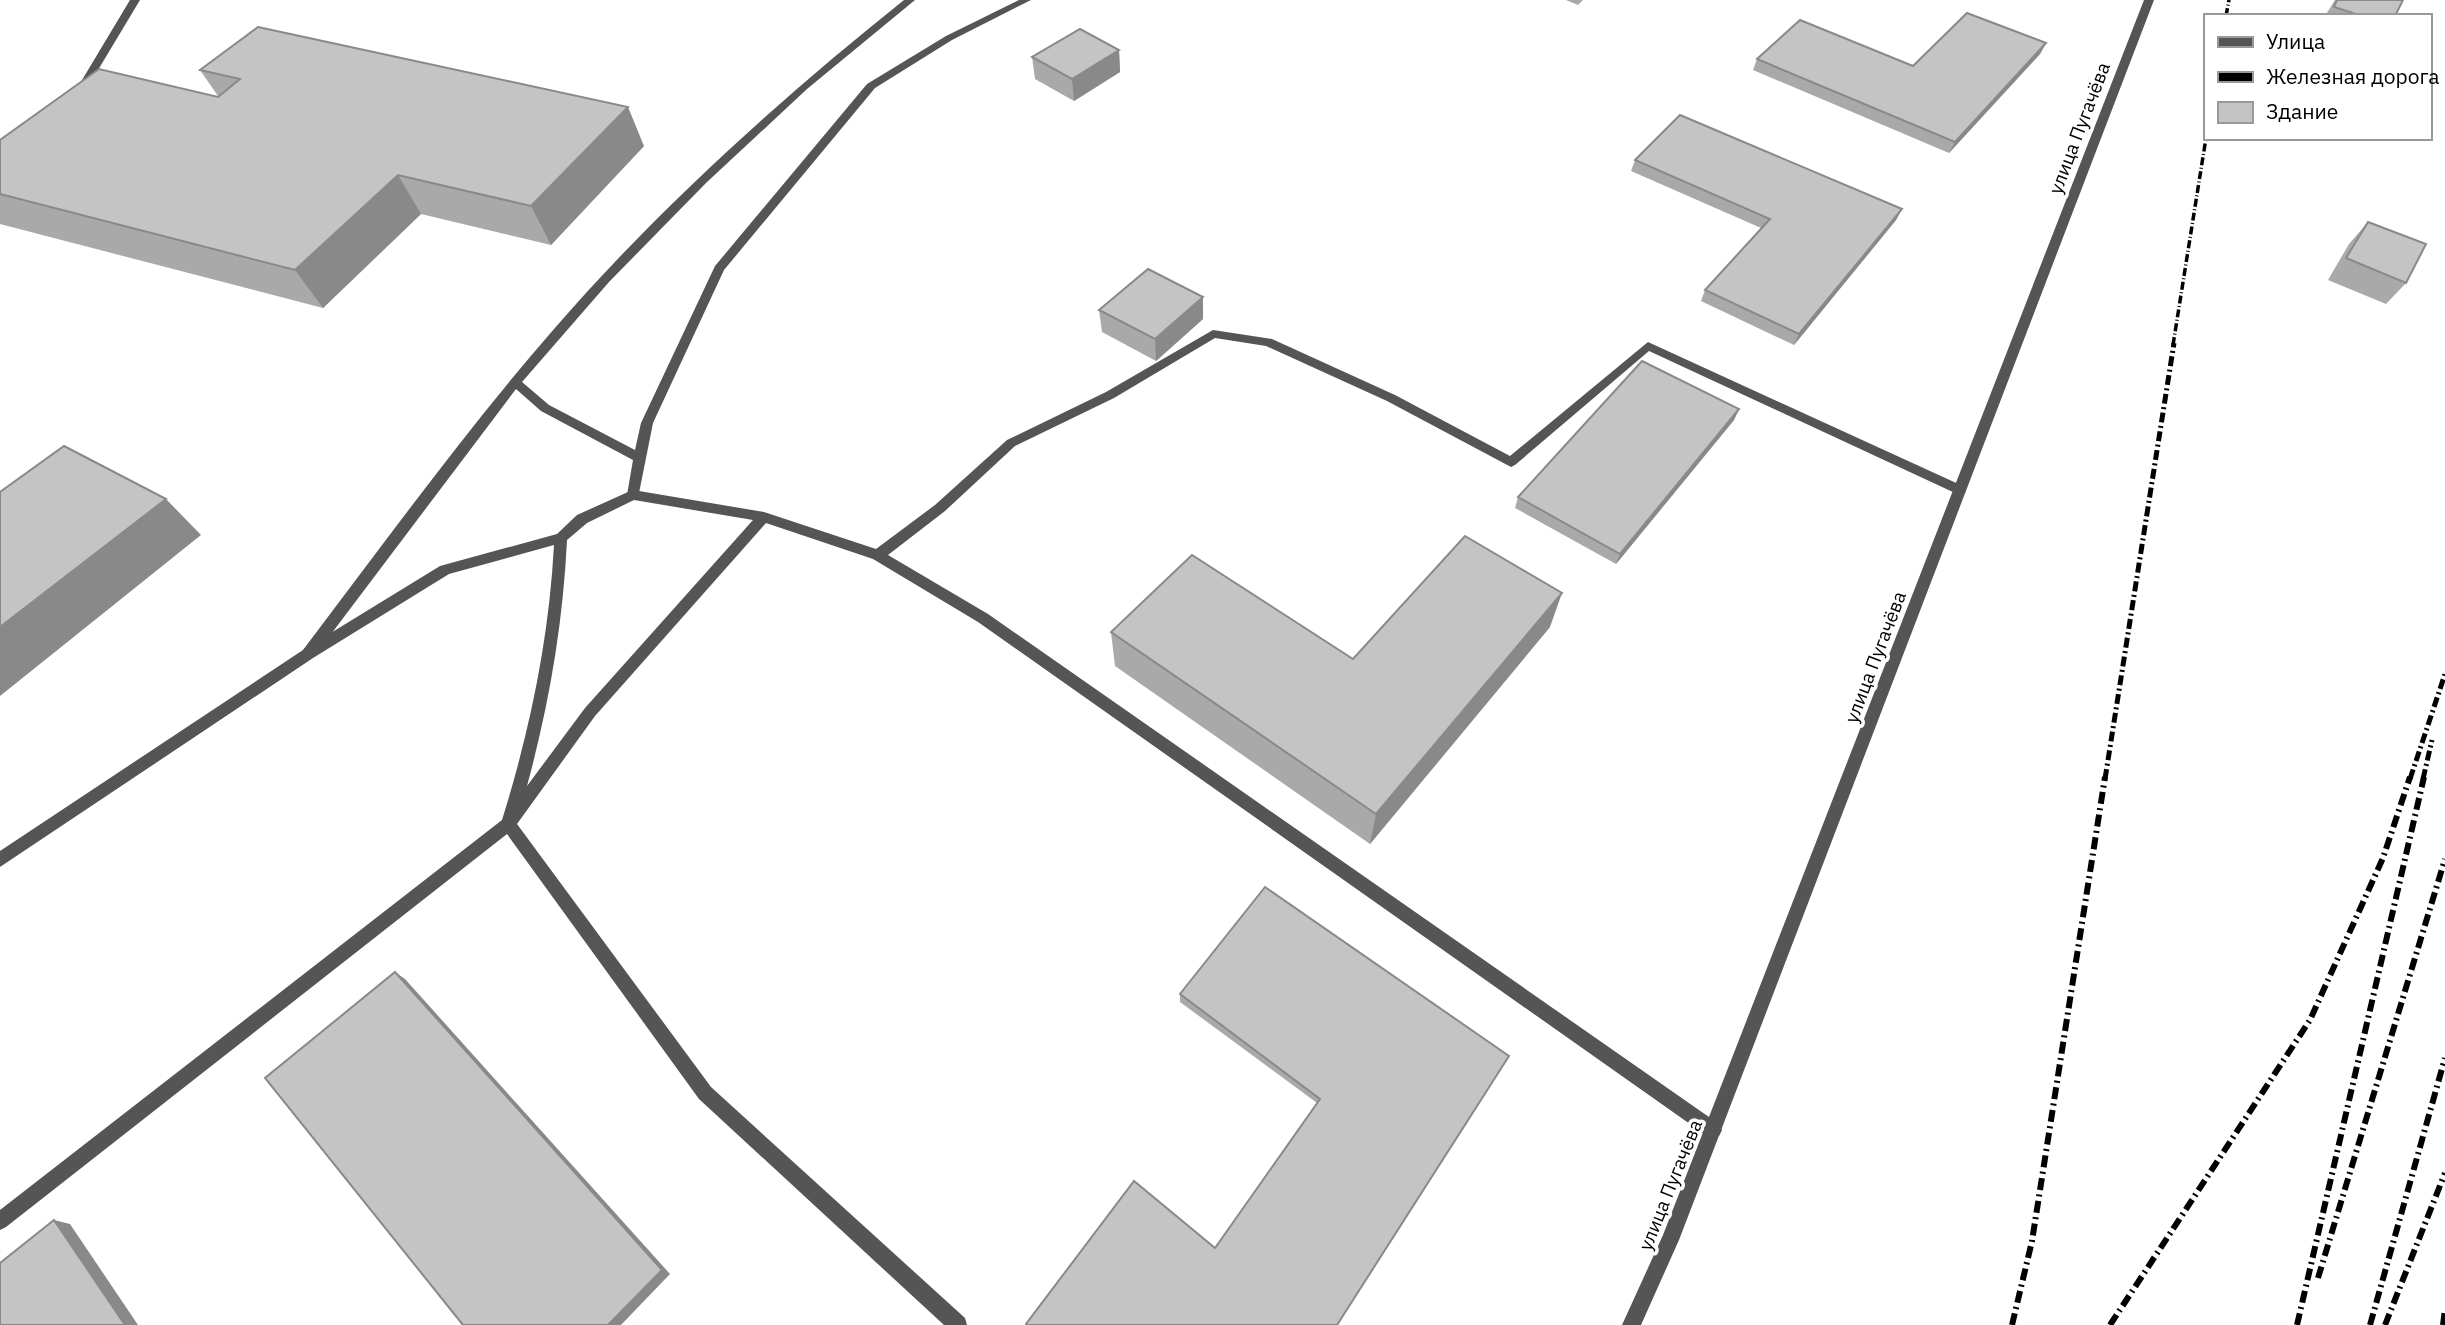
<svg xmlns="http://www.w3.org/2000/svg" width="2445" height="1325" viewBox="0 0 2445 1325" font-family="'IBM Plex Sans',sans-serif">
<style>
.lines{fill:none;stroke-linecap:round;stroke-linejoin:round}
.service{fill:#555;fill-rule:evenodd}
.minor{fill:#555;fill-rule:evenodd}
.tertiary{fill:#555;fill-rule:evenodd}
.rail-far2{stroke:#000;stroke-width:3.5;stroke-dasharray:8 2.5 1 2.5;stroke-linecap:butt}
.rail-far1{stroke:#000;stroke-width:5;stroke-dasharray:10 3.5 2 3.5;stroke-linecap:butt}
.rail{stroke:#000;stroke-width:6;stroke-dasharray:12 4.5 2 4.5;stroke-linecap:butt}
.wall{fill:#a9a9a9}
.shaded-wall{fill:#898989}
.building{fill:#c4c4c4;stroke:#898989;stroke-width:2}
.labels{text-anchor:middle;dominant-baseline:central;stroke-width:7;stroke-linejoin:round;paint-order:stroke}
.street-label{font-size:19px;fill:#000;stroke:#fff}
</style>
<rect width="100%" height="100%" fill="#fff"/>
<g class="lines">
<g class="service">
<polygon points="130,0 140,0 86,90 77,92 76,90"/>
<path d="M904,0H915L807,89L706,183L609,282L522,382L549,405L635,450L641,423L715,266L867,84L946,36L1019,0H1031L952,40L875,88L724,270L653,423L638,498H628L627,495L633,460L541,411L516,389L313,658H303L301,654L303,650C385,542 465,431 554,329C659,208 779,100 904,0Z"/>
</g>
<path class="minor" d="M1213,330L1272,339L1395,395L1510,456L1648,342L1965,487L1966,490L1965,493H1955L1649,351L1515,465L1511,467L1387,401L1266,346L1215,338L1114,398L1015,446L945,511L888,555L988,614L1719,1124L1722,1130L1719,1136L1713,1139L1707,1136L978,622L873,559L766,523L595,716L517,824L711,1087L965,1318L967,1325H944L699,1099L507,834L6,1227L0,1230V1210L502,820C530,730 549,639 554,545L449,574L313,658L0,867V851L303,650L440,566L557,534L577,515L628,492L633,490L764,512L876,549L935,505L1007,440L1106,392ZM634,500L753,520L585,708L527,786C549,705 563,624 567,540L587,523Z"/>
<polygon class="tertiary" points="2144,0 2154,0 1679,1240 1641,1325 1622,1325 1663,1235"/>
<g class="rail-far2">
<polyline points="2226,16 2229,0"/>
<polyline points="2173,345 2206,138"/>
</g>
<g class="rail-far1">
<polyline points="2105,779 2174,343"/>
<polyline points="2410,779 2445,674"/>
<polyline points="2423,779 2432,740"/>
</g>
<g class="rail">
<polyline points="2318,1278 2445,859"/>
<polyline points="2012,1325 2032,1241 2105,777"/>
<polyline points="2110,1325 2310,1020 2383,858 2410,777"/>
<polyline points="2297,1325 2424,777"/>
<polyline points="2370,1325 2445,1058"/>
<polyline points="2385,1325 2445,1173"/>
<polyline points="2443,1325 2445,1309"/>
</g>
</g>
<g class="wall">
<polygon points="1566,0 1583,0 1578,5"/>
<polygon points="2335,0 2403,0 2395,16 2325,16"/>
<polygon points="2046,43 2040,54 1949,153 1753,70 1757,59 1913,66"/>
<polygon points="1119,50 1120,72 1074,101 1035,79 1032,57"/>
<polygon points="200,70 644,146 551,245 421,214 323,308 0,224 0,140 218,96"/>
<polygon points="1635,160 1902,209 1896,220 1794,345 1701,301 1705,290 1761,228 1631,171"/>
<polygon points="2368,222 2406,283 2386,304 2328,280 2349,244"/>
<polygon points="1099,310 1203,319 1156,361 1102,332"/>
<polygon points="1739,409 1734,420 1616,564 1515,508 1518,497"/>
<polygon points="1550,627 1370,844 1115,666 1111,632 1353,659"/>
<polygon points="1180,994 1509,1056 1215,1248 1317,1103 1180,1002"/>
</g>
<g class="shaded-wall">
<polygon points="2046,43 2040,54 1949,153 1955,142"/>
<polygon points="1119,50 1120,72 1074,101 1072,79"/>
<polygon points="628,107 644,146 551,245 531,206"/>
<polygon points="398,175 421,214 323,308 295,270"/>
<polygon points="1902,209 1896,220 1794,345 1799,334"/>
<polygon points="1203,297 1203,319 1156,361 1155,339"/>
<polygon points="1739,409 1734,420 1616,564 1620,554"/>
<polygon points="166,499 201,535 0,696 0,627"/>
<polygon points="1562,593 1550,627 1370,844 1376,814"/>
<polygon points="395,972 405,979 670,1274 621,1325 608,1325"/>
<polygon points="54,1220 70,1224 138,1325 125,1325"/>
</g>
<g class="building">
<polygon points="2337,0 2403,0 2395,16 2362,16 2334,7"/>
<polygon points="1967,13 2046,43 1955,142 1757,59 1800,20 1913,66"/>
<polygon points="258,27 628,107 531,206 398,175 295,270 0,194 0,140 99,69 218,97 240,79 200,70"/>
<polygon points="1080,29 1119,50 1072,79 1032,57"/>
<polygon points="1680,115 1902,209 1799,334 1705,290 1770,219 1635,160"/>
<polygon points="2368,222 2426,244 2406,283 2346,258"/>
<polygon points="1148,269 1203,297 1155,339 1099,310"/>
<polygon points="1642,361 1739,409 1620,554 1518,497"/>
<polygon points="64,446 166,499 0,627 0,492"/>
<polygon points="1465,536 1562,593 1376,814 1111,632 1192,555 1353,659"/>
<polygon points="1265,887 1509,1056 1337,1325 1027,1325 1026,1324 1134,1181 1215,1248 1320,1099 1180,994"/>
<polygon points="395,972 662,1270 608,1325 463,1325 265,1078"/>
<polygon points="54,1220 125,1325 0,1325 0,1263"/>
</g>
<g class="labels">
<g class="street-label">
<text transform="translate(2079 128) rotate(-69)">улица Пугачёва</text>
<text transform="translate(1875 657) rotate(-69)">улица Пугачёва</text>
<text transform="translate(1670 1185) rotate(-68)">улица Пугачёва</text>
</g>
</g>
<rect x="2204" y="14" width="228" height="126" fill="#ffffff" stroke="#999999" stroke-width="2"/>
<rect x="2218" y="37" width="35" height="10" fill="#555555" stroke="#999999" stroke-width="2"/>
<text x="2266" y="49" font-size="21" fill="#000000">Улица</text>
<rect x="2218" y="72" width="35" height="10" fill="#000000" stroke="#999999" stroke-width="2"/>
<text x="2266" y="84" font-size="21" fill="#000000">Железная дорога</text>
<rect x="2218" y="102" width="35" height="21" fill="#c4c4c4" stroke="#999999" stroke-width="2"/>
<text x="2266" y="119" font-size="21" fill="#000000">Здание</text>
</svg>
